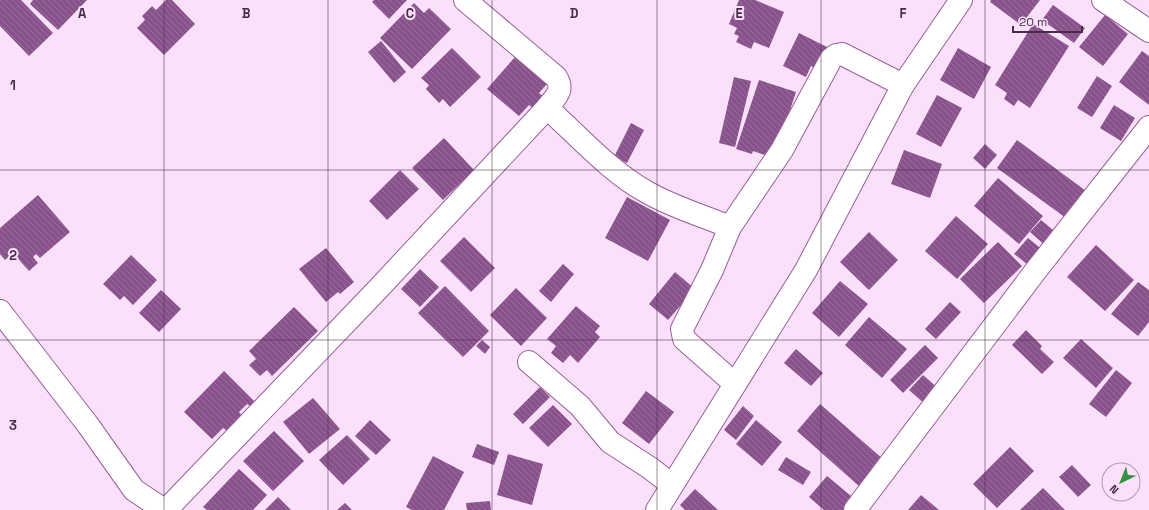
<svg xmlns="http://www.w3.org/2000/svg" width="1149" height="510" viewBox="0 0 1149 510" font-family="'Space Grotesk',sans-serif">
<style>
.building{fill:url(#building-back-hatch)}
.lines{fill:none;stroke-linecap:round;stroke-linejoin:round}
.minor-casing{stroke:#985f99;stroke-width:24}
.minor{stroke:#fff;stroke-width:22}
.grid{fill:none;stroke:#462d47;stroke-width:1;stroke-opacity:0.55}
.grid-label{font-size:13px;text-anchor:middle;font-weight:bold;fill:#462d47;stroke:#fae0fa;stroke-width:4;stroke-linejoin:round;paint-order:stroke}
</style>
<defs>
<pattern id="building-back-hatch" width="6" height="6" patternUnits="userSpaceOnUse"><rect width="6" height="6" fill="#8a528c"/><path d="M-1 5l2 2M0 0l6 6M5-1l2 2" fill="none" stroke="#9a6e9b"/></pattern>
</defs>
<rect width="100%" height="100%" fill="#fae0fa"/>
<g class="building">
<polygon points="0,0 21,0 53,33 29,56 0,26"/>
<polygon points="33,0 87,0 58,30 30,4"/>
<polygon points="166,0 172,0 195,24 164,55 137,28 145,20 142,16 152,6 156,10"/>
<polygon points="374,0 407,0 389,19 372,2"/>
<polygon points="739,0 755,0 784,12 769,48 754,42 751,49 736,42 739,36 734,34 737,28 729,24"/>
<polygon points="991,0 1040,0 1021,25 990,2"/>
<polygon points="414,3 424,13 429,8 451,29 412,69 380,38"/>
<polygon points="1053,5 1085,28 1074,43 1042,20"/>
<polygon points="1105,15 1128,34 1103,66 1079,47"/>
<polygon points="1033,24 1069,46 1030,108 1018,100 1014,106 1004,99 1007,93 995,85"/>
<polygon points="799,33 827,47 817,69 811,66 806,77 783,66"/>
<polygon points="381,41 406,72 394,83 368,52"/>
<polygon points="452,48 481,77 450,107 443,99 439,103 426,89 429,85 421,78"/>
<polygon points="958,48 991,67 974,99 940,80"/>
<polygon points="1142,51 1149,56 1149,105 1119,82"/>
<polygon points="515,57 547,84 539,93 545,98 535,110 529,105 519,116 487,89"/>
<polygon points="1097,76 1112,86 1092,117 1077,108"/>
<polygon points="734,77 751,81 735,147 719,143"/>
<polygon points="759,80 796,92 774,158 753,151 752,154 736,149"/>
<polygon points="937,95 962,108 941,147 916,134"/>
<polygon points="1114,105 1135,118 1121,141 1100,128"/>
<polygon points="631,123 644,130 627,163 614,157"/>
<polygon points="444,138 474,170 443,200 412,168"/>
<polygon points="1017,140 1086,191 1066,218 997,168"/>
<polygon points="985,144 997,155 985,169 973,158"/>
<polygon points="904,150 942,164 930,198 891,184"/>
<polygon points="400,170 419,189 387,220 369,201"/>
<polygon points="998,178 1043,216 1019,244 974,206"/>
<polygon points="38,195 70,232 40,258 36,254 33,257 38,263 29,271 13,253 5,260 0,254 0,228"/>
<polygon points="627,197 670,220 648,261 605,238"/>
<polygon points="956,216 988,244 957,279 925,251"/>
<polygon points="1041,220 1058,234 1047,247 1030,232"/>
<polygon points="869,232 898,260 869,290 840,262"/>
<polygon points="464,237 495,268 471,292 440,261"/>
<polygon points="1028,238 1045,252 1032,268 1014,254"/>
<polygon points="998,242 1022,266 984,303 960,279"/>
<polygon points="1096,245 1134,280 1105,311 1067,277"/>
<polygon points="326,248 354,282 340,294 338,292 326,302 299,269"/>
<polygon points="131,255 157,280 133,305 124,296 120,300 103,284"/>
<polygon points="563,264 574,274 551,302 539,291"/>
<polygon points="420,269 439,287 420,307 401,289"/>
<polygon points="675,272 695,289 668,320 649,304"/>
<polygon points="840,281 868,304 839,337 812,313"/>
<polygon points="1138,282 1149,290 1149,322 1138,336 1111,314"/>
<polygon points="445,286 489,331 463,357 418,313"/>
<polygon points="516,288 547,318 521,346 490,315"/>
<polygon points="161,290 181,309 159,332 139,313"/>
<polygon points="950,302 961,312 936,339 925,329"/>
<polygon points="576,306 600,326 595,332 600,337 578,363 570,355 563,363 551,353 556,346 547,339"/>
<polygon points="294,307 318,331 272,376 267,370 260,376 249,365 256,359 249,351"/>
<polygon points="869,317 907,349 882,378 845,345"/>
<polygon points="1026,330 1042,346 1040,349 1054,362 1042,374 1012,345"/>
<polygon points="1081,339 1113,368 1096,388 1063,358"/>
<polygon points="482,340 490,347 485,354 476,346"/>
<polygon points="925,345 938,358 903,393 890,380"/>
<polygon points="796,349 823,373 811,386 784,363"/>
<polygon points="1116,370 1132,383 1106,417 1089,404"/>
<polygon points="224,371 255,402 250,406 247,404 239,412 242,416 227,431 223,428 212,439 184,412"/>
<polygon points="923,375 940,390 926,405 909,390"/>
<polygon points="540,387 550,397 523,424 513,414"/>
<polygon points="646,391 674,412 649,444 622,423"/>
<polygon points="313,398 340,429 309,454 283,422"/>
<polygon points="820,404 884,460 860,487 797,431"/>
<polygon points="553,405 572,424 548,447 529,428"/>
<polygon points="743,406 754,416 736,440 724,430"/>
<polygon points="370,420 391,440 376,455 355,436"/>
<polygon points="756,420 782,442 762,466 736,444"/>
<polygon points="274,431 304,461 273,491 243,461"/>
<polygon points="347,435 370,459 343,485 319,460"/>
<polygon points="477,444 499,452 494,465 472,457"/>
<polygon points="1010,447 1034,471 997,508 973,484"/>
<polygon points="508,454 543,464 532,505 497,495"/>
<polygon points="433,456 464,472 444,510 412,510 406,507"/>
<polygon points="786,457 811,472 803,485 778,470"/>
<polygon points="1072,465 1091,485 1078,497 1059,477"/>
<polygon points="239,469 267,495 253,510 207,510 203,507"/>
<polygon points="827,476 856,500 848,510 824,510 809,497"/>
<polygon points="1043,488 1065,510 1020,510"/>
<polygon points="695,489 718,510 685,510 680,505"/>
<polygon points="921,495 939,510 908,510"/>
<polygon points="278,497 291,510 265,510"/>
<polygon points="490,501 491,510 467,510 466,503"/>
<polygon points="345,503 352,510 337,510"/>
</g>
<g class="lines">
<defs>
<g id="minor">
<polyline points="1103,0 1149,31"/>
<path d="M547,108C579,136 608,170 645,191C672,207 701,215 730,227"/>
<polyline points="0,311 88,425 134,490 164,510"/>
<polyline points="529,362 580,406 610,442 650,468 672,485"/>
<polyline points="735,384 684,339 682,329 712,270 730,227 782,150 831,59 836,55 842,54 903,85"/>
<path d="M166,510L379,288L547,108C555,97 565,91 556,77L465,0"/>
<polyline points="657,510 806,270 903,85 961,0"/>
<polyline points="855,510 1037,269 1149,127"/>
</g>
</defs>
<use href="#minor" class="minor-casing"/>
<use href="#minor" class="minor"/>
</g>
<path class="grid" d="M164,0V510M328,0V510M492,0V510M657,0V510M821,0V510M985,0V510M0,170H1149M0,340H1149"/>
<g class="grid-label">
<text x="82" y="18">A</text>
<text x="246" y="18">B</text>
<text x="410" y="18">C</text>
<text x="574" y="18">D</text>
<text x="739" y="18">E</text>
<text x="903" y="18">F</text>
<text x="13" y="90">1</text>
<text x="13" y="260">2</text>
<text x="13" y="430">3</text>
</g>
<g transform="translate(1121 482) rotate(223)"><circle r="19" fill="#fae0fa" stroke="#b298b2"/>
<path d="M0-3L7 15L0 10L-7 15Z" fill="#369142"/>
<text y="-6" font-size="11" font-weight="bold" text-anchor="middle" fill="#462d47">N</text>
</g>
<path d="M1013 26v6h69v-6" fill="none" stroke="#462d47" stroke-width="2"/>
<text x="1019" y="26" font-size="12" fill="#462d47" stroke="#fae0fa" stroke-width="3" paint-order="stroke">20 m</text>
</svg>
